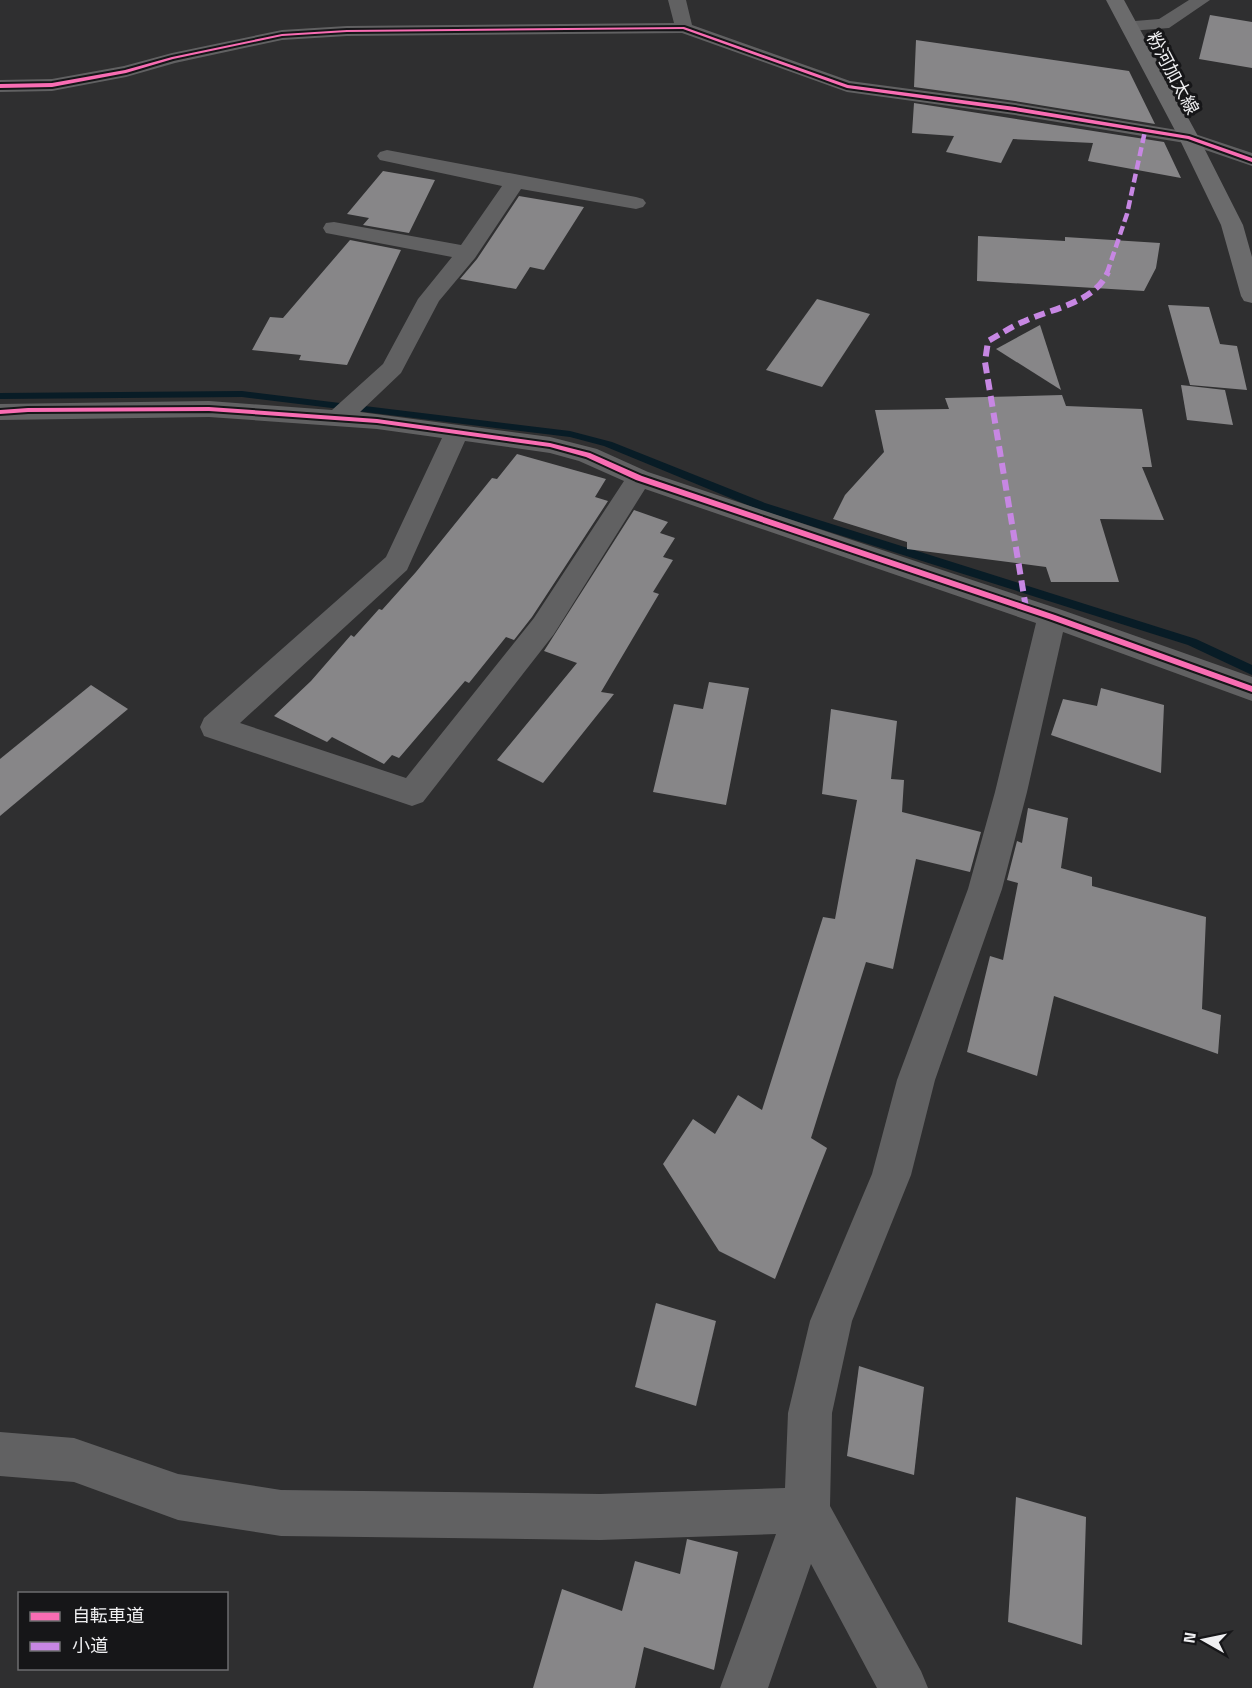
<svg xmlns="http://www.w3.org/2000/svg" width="1252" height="1688" viewBox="0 0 1252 1688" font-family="'Titillium Web','Noto Sans JP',sans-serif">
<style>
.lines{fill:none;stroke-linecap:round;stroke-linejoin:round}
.stream{fill:#081c26;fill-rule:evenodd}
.building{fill:#878688}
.minor{fill:#616162;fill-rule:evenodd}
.major{fill:#6b6b6c;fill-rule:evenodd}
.quiet-far1{stroke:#c787e3;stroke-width:4.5;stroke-dasharray:9 4.5;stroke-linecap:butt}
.quiet{stroke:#c787e3;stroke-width:6;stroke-dasharray:11 6;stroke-linecap:butt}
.cycleway-casing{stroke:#161618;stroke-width:4}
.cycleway{fill:#f96db3;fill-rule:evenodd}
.labels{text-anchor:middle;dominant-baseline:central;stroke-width:6;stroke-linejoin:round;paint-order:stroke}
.far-street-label{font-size:18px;fill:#efeff1;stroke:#161618}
</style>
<rect width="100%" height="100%" fill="#2f2f30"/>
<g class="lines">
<polygon class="stream" points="242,391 570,431 612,442 765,503 1196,639 1252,665 1252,675 1188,645 757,509 604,446 570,437 242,397 0,399 0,393"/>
</g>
<g class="building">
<polygon points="1210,15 1252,22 1252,68 1199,59"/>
<polygon points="916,40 1129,71 1155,124 1015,101 914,87"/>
<polygon points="914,103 1164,142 1181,178 1088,161 1093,143 1013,139 1001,163 946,152 954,136 912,133"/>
<polygon points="383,171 435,180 409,233 363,225 369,218 347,214"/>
<polygon points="519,196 584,207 544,270 530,267 516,289 460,279 477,259"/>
<polygon points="978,236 1065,241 1065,237 1160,243 1156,268 1144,291 977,281"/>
<polygon points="350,240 401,250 347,365 299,360 301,355 252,350 270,317 283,318"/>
<polygon points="817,299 870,314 822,387 766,370"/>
<polygon points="1168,305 1209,307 1220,344 1237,346 1247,390 1190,385"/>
<polygon points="1040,325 1061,390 996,349"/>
<polygon points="1181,385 1225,390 1233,425 1187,420"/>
<polygon points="1062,395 1066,406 1142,409 1152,467 1142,467 1164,520 1100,519 1119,582 1051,582 1046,567 907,549 907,542 833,519 845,495 884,452 875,410 949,409 945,398"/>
<polygon points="517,454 606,479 595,497 608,501 532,617 514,640 506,637 469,683 465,681 399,758 392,755 384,764 332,737 327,742 274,716 311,681 351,635 354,637 379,609 382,610 416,572 492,478 497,479"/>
<polygon points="634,510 668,522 660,533 675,538 663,557 673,560 653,592 659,594 601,692 614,694 543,783 497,760 577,663 544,651"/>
<polygon points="709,682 749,688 726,805 653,792 674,704 703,709"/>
<polygon points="91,685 128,709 0,816 0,759"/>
<polygon points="1101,688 1164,705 1161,773 1051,735 1063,699 1097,706"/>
<polygon points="831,709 897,721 891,779 904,780 902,812 981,832 970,872 916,859 893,969 866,962 811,1138 827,1148 775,1279 719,1251 663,1164 693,1119 715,1134 738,1095 762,1110 823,917 835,919 857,800 822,794"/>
<polygon points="1028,808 1068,818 1061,868 1092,877 1092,886 1206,917 1202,1009 1221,1015 1218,1054 1054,996 1037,1076 967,1052 990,956 1003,960 1018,883 1007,880 1017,841 1022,843"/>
<polygon points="656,1303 716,1321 696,1406 635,1387"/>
<polygon points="859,1366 924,1387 914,1475 847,1456"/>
<polygon points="1016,1497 1086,1517 1082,1645 1008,1622"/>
<polygon points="687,1539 738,1552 714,1670 644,1647 635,1688 533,1688 562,1589 622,1611 635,1561 680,1574"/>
</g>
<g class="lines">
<g class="minor">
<polygon points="668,0 686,0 692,25 850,81 1015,103 1189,132 1252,153 1252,166 1185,143 1015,115 847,92 682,33 347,36 282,40 175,63 126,77 52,91 0,92 0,80 52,79 124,66 172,53 282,30 347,26 674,23"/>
<polygon points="1189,0 1210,0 1169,28 1129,31 1123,30 1120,26 1123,22 1159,19"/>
<path d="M387,150L636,197L643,199L646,203L643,207L636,209L521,189L475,258L439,301L401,373L360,412L550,437L597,449L648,472L1062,610L1252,677V701L1063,632L1027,792L1002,889L935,1080L911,1175L852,1321L832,1413L830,1506L921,1671L928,1688H877L811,1564L768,1688H720L776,1534L600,1540L281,1536L178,1520L74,1482L0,1476V1432L74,1438L178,1474L281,1490L600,1494L785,1488L788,1413L810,1321L872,1174L897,1080L968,889L995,792L1036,623L645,489L554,634L423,802L412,806L204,736L200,727L204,718L386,557L442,438L377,429L209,417L0,420V404L209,401L332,410L383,364L418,299L452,257L326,233L323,228L326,223L334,222L461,245L502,186L380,160L377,156L380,152ZM465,441L550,453L579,461L624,481L534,618L406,778L240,723L407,570Z"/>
</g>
<polygon class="major" points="1106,0 1124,0 1199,138 1243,225 1252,257 1252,303 1244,301 1241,296 1221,225 1179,138"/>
<polyline class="quiet-far1" points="1107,273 1127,214 1145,131"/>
<path class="quiet" d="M1026,608L985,362L988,341C1001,334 1012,326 1025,321C1053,308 1094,303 1108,272"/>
<defs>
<g id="cycleway">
<polygon points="684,27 848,85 1015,107 1189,136 1252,158 1252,162 1188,139 1015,111 847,88 683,29 347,32 282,36 173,59 126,73 52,87 0,88 0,84 52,83 125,70 172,57 282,34 347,30"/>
<polygon points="209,407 377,419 550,443 590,453 642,476 1055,615 1252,686 1252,692 1049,619 636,480 586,457 550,447 377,423 209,411 28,412 0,414 0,410 28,408"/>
</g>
</defs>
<use href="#cycleway" class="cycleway-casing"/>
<use href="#cycleway" class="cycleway"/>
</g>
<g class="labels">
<g class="far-street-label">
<text transform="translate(1173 73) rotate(62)">粉河加太線</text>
</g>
</g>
<rect x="18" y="1592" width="210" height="78" fill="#161618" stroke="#6d6d6f" stroke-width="1.5"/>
<rect x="30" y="1612" width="30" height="9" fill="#f96db3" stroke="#6d6d6f" stroke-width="1.5"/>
<text x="72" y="1622" font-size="18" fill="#efeff1">自転車道</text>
<rect x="30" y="1642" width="30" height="9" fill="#c787e3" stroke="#6d6d6f" stroke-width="1.5"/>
<text x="72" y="1652" font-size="18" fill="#efeff1">小道</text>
<g transform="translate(1204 1640) rotate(279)" stroke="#161618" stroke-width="4.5" paint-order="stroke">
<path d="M0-4.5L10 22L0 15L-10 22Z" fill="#efeff1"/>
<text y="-9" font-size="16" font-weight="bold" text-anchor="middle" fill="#efeff1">N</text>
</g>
</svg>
